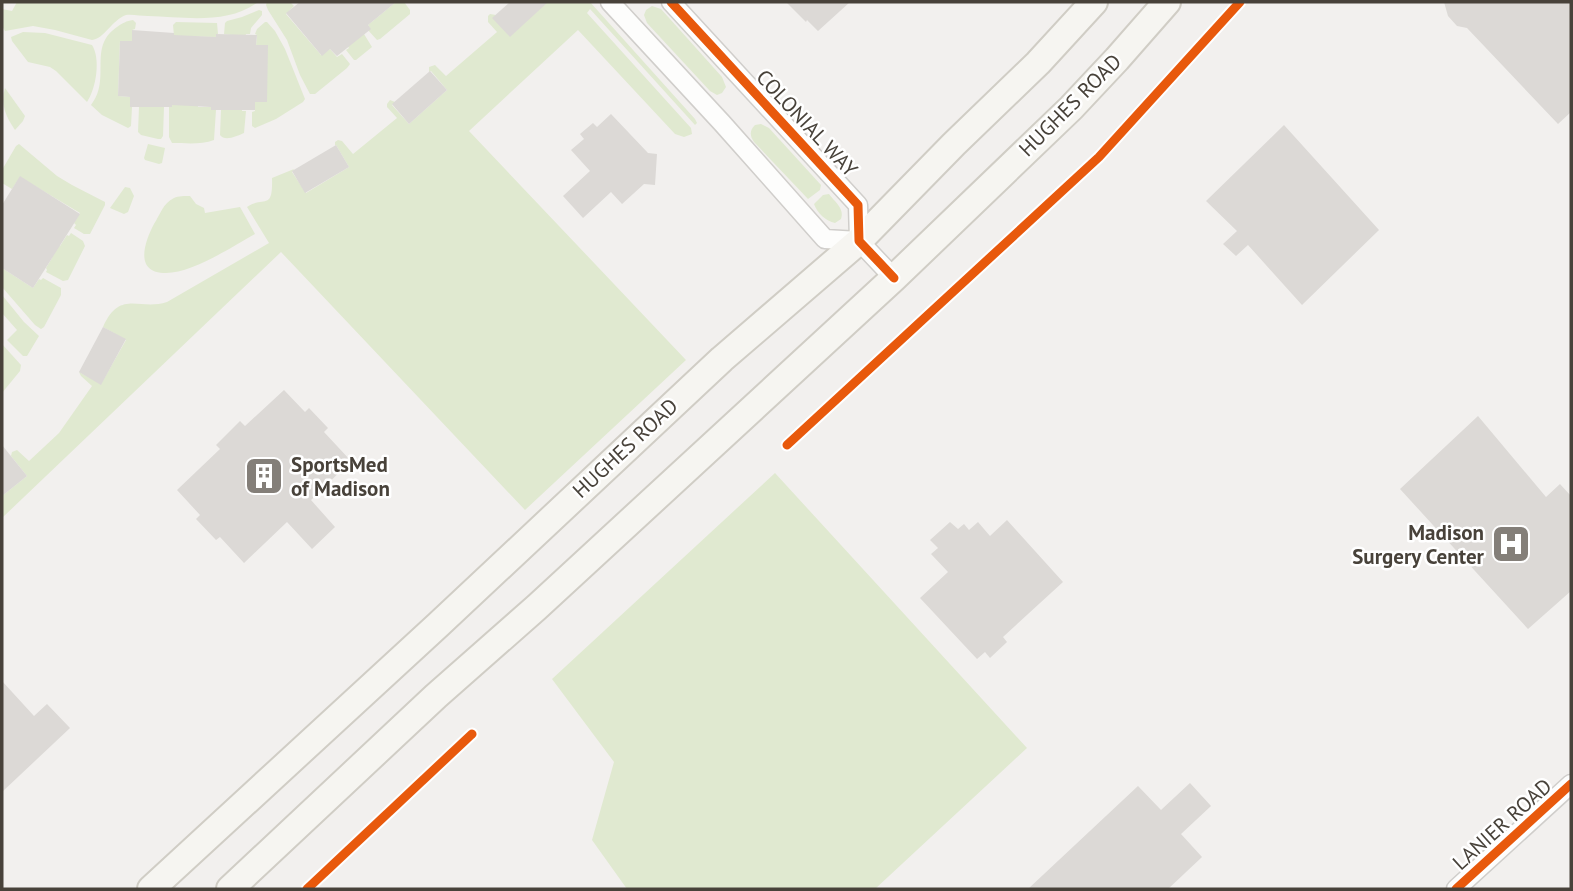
<svg xmlns="http://www.w3.org/2000/svg" width="1573" height="891" viewBox="0 0 1573 891" font-family="'PT Sans',sans-serif">
<style>
.green{fill:#e0e9d0}
.building{fill:#dcd9d6}
.lines{fill:none;stroke-linecap:round;stroke-linejoin:round}
.street-casing{stroke:#d0cecb;stroke-width:21}
.secondary-casing{stroke:#d0cdc5;stroke-width:30}
.street{stroke:#fdfdfc;stroke-width:18}
.secondary{stroke:#f6f5f1;stroke-width:26}
.cycleway-casing{stroke:#fff;stroke-width:13}
.cycleway{stroke:#e8590c;stroke-width:9}
.labels{text-anchor:middle;dominant-baseline:central;stroke-width:5;stroke-linejoin:round;paint-order:stroke}
.street-label{font-size:21px;fill:#48423a;stroke:#fff}
.poi-label{font-size:21px;font-weight:bold;fill:#48423a;stroke:#fff;text-anchor:start}
</style>
<rect width="100%" height="100%" fill="#f2f0ee"/>
<g class="green">
<path d="M17,2H258C227,25 184,17 148,16C141,16 132,14 126,15C112,20 104,39 92,40L55,30L33,26L5,31L2,26V9L12,11Z"/>
<polygon points="267,2 290,2 294,6 286,14 321,55 330,49 337,57 342,54 350,64 347,68 315,94 310,94 300,75 287,40 268,10 266,5"/>
<polygon points="396,2 404,2 410,10 410,14 380,39 377,40 368,30 370,28 368,25"/>
<path d="M548,2H590L695,119L697,123L695,125L590,9L587,13L691,128L692,134L684,137L675,134L578,30L469,131L686,360L525,510L281,252L2,518V496L27,476L11,456L12,452L17,450L29,461L59,433L92,386L81,376L79,372L101,384L126,340L103,327C120,289 139,311 167,302L269,243L247,207C264,195 273,212 272,178L294,169L292,172L306,193L349,167L336,145H335V142L338,140L342,141L353,154L397,118L387,107V104L390,100L395,102L392,105L409,124L447,90L431,71L429,72V67L435,65L446,76L497,32L488,22V16L490,14L496,15Z"/>
<polygon points="652,6 661,9 722,77 726,87 722,93 717,95 710,91 647,23 644,15 646,10"/>
<polygon points="259,10 262,11 262,15 251,28 250,34 246,34 245,37 224,34 225,23 227,21 242,17"/>
<path d="M133,20L136,23L135,29L132,30V41H120L118,96L130,97V106L132,107L131,126L128,128L102,115L91,105C112,79 87,47 117,27C123,23 126,21 133,20Z"/>
<polygon points="176,22 217,23 218,34 216,34 216,37 174,36 173,25"/>
<polygon points="265,22 267,22 275,31 285,49 305,99 303,102 276,119 255,128 252,126 252,112 255,111 255,102 267,102 267,45 256,45 257,35 255,34 257,29"/>
<path d="M23,32L45,33L92,45C101,59 96,89 87,102L56,71L50,67L28,62L12,41L11,37Z"/>
<polygon points="364,34 372,47 356,60 354,60 346,50 349,48 347,45"/>
<path d="M5,88L25,116L23,121L15,130C6,117 0,104 5,88Z"/>
<path d="M198,98V107H211V110H216L214,140C201,145 185,143 172,143L169,137V107H172V105Z"/>
<polygon points="139,107 164,107 163,136 161,139 158,139 141,135 138,132"/>
<path d="M242,109V111H246L244,133C237,136 225,142 220,135L221,110Z"/>
<path d="M761,124L769,128L821,185L820,190L808,199L754,142C750,136 749,131 755,125Z"/>
<polygon points="19,144 57,176 72,185 105,202 105,205 90,234 84,234 74,228 76,225 74,223 80,213 20,177 12,189 2,183 2,170 16,146"/>
<polygon points="148,144 165,148 162,163 159,164 145,160 144,158"/>
<polygon points="125,187 130,188 134,196 128,212 124,214 110,208"/>
<path d="M829,194C835,202 845,209 841,219L835,223C826,221 817,213 814,204L823,195Z"/>
<path d="M190,196L196,204L204,208L205,213L240,207L255,234C232,247 192,273 166,273C133,273 145,241 154,224C160,215 163,203 174,198C178,196 185,196 190,196Z"/>
<polygon points="71,233 83,241 85,246 68,280 63,281 46,272 47,270 46,268 52,258 46,254 53,242 60,246 67,235 69,236"/>
<polygon points="2,268 33,288 39,279 41,280 43,278 61,288 61,295 44,327 41,329 35,325 2,287"/>
<polygon points="2,295 24,322 39,336 27,356 23,356 7,340 17,330 2,313"/>
<polygon points="2,344 21,365 20,371 2,393"/>
<polygon points="775,473 1027,748 875,889 627,889 592,840 614,762 552,679"/>
</g>
<g class="building">
<polygon points="300,2 396,2 368,25 371,29 337,56 330,49 322,56 286,13"/>
<polygon points="510,2 548,2 510,37 492,18"/>
<polygon points="786,2 850,2 818,31 807,20 806,22"/>
<polygon points="1444,2 1571,2 1571,112 1558,124 1467,28 1457,26 1448,16"/>
<polygon points="132,30 174,33 174,35 216,37 216,34 257,35 256,45 268,45 267,102 255,102 255,110 211,110 211,107 172,105 172,107 130,107 130,97 118,96 120,41 132,41"/>
<polygon points="430,71 447,90 409,124 392,104"/>
<polygon points="611,114 648,153 657,154 655,185 644,184 622,204 611,192 583,218 563,196 590,171 571,150 584,139 580,134 593,123 597,127"/>
<polygon points="1284,125 1379,230 1302,305 1248,245 1236,256 1223,244 1237,231 1206,201"/>
<polygon points="336,145 349,167 305,193 292,171"/>
<polygon points="20,176 80,214 33,288 2,268 2,205"/>
<polygon points="103,327 126,339 101,385 79,372"/>
<polygon points="284,390 305,412 309,408 328,428 324,432 351,461 311,500 335,527 312,549 287,522 244,563 220,537 216,540 196,519 200,515 177,490 220,449 216,445 240,421 245,426"/>
<polygon points="1478,416 1546,497 1560,484 1571,496 1571,591 1528,629 1400,489"/>
<polygon points="2,445 27,476 2,496"/>
<polygon points="1007,520 1063,582 1003,637 1007,642 990,658 985,652 977,659 920,598 948,572 931,554 938,548 930,540 950,522 958,529 964,524 969,530 978,522 990,536"/>
<polygon points="2,681 34,716 47,704 70,728 2,792"/>
<polygon points="1190,783 1211,806 1181,834 1202,857 1168,889 1028,889 1138,786 1161,810"/>
</g>
<g class="lines">
<defs>
<g id="street">
<polyline points="610,2 722,123 825,239 859,241"/>
<polyline points="671,2 858,205 859,241 894,278"/>
<polyline points="1456,889 1571,784"/>
</g>
<g id="secondary">
<polyline points="151,889 438,625 722,359 859,241 954,144 1038,63 1094,2"/>
<polyline points="230,889 436,696 537,607 894,278 1071,108 1117,59 1167,2"/>
</g>
</defs>
<use href="#street" class="street-casing"/>
<use href="#secondary" class="secondary-casing"/>
<use href="#street" class="street"/>
<use href="#secondary" class="secondary"/>
<defs>
<g id="cycleway">
<polyline points="671,2 858,205 859,241 894,278"/>
<polyline points="787,445 1099,157 1240,2"/>
<polyline points="307,889 472,734"/>
<polyline points="1456,889 1571,784"/>
</g>
</defs>
<use href="#cycleway" class="cycleway-casing"/>
<use href="#cycleway" class="cycleway"/>
</g>
<defs>
<symbol id="building-square" viewBox="-11 -11 22 22"><rect x="-9" y="-9" width="18" height="18" rx="4" fill="#847f79" stroke="#fff"/><path d="M-4-6H4V6H1V3H-1V6H-4ZM-2.5-4.3h1.7v1.8h-1.7ZM.8-4.3h1.7v1.8H.8ZM-2.5-1h1.7V.8h-1.7ZM.8-1h1.7V.8H.8Z" fill="#fff"/></symbol>
<symbol id="hospital-square" viewBox="-11 -11 22 22"><rect x="-9" y="-9" width="18" height="18" rx="4" fill="#847f79" stroke="#fff"/><path d="M-5-5h3v3.5h4V-5h3V5h-3V1.5h-4V5h-3Z" fill="#fff"/></symbol>
</defs>
<g fill-rule="evenodd">
<use href="#building-square" x="242" y="454" width="44" height="44"/>
<use href="#hospital-square" x="1489" y="522" width="44" height="44"/>
</g>
<g class="labels">
<g class="street-label">
<text transform="translate(1070 105) rotate(-45)">HUGHES ROAD</text>
<text transform="translate(807 123) rotate(47)">COLONIAL WAY</text>
<text transform="translate(625 448) rotate(-43)">HUGHES ROAD</text>
<text transform="translate(1502 824) rotate(-42)">LANIER ROAD</text>
</g>
<g class="poi-label">
<text x="291" y="464">SportsMed<tspan x="291" dy="24">of Madison</tspan></text>
<text x="1484" y="532" text-anchor="end">Madison<tspan x="1484" dy="24">Surgery Center</tspan></text>
</g>
</g>
<rect width="1573" height="891" fill="none" stroke="#48423a" stroke-width="7"/>
</svg>
